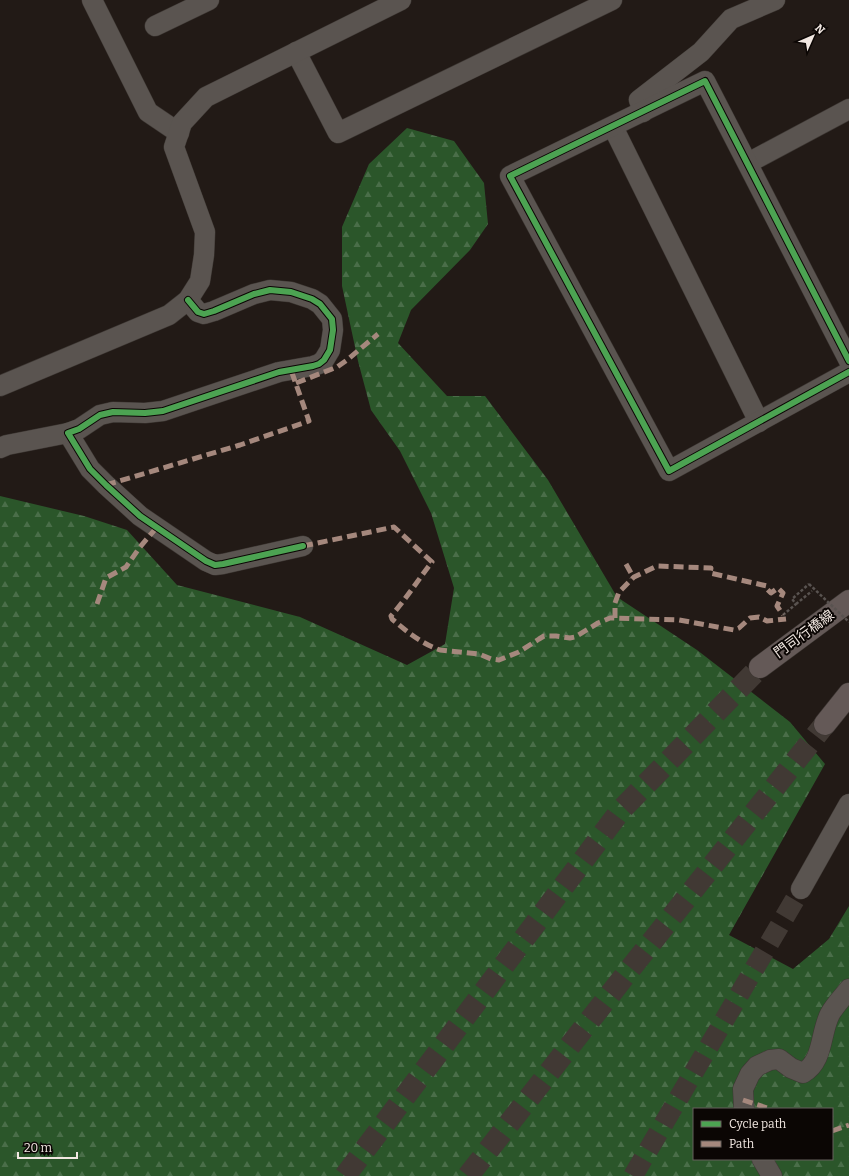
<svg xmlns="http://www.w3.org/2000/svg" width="849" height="1176" viewBox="0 0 849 1176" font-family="Bitter,'Noto Sans JP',serif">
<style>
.forest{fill:url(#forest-firs);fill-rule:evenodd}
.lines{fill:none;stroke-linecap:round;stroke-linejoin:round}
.minor-tunnel{stroke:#413934;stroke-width:20;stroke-dasharray:20 10;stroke-linecap:butt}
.major-tunnel{stroke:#413934;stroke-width:22;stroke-dasharray:22 11;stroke-linecap:butt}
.minor-casing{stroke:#3d3733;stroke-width:21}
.major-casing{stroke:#3d3733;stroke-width:23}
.path{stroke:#595350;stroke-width:2.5;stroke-dasharray:3 2;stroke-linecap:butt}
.minor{stroke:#5a5450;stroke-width:20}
.major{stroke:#645957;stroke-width:22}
.path-bridge{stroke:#595350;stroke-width:2.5;stroke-dasharray:3 2;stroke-linecap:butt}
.quiet{stroke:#a5887d;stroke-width:5;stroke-dasharray:10 5;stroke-linecap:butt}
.cycleway-casing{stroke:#0b0604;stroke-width:8}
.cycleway{stroke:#4ca352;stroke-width:6}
.labels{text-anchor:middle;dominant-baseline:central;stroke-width:4;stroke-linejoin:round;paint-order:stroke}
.street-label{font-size:14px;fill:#f1e7e1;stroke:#0b0604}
</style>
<defs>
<pattern id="forest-firs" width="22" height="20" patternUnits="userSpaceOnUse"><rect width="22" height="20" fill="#2b562a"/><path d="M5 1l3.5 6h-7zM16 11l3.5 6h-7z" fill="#4a6e49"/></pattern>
</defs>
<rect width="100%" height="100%" fill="#221a16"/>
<path class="forest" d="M407,128L454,141L484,183L488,224L470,250L411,310L398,343L447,396H485L548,480L617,597L697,650L790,722L825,764L729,935L793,969L829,939L849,906V1176H0V496L84,516L127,530L177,585L300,617L407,665L445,644L454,588L431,513L400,451L371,410L358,361L342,286V227L369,164ZM694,1109H832V1159H694Z"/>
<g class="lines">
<polyline class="minor-tunnel" points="633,1176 801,889"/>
<g class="major-tunnel">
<polyline points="345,1176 621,810 760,667"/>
<polyline points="468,1176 623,978 825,724"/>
</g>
<defs>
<g id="minor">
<polyline points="92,0 148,112 179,133"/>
<polyline points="155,26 209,0"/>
<polyline points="296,52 338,133 612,0"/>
<polyline points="643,112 639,100 701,52 731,19 775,0"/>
<polyline points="613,127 759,422"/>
<polyline points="748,163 849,109"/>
<polyline points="188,300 198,312 204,314 214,311 254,294 270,290 291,292 312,299 320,304 332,319 333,330 330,350 324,360 319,364 313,366 279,372 163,411 145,413 113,412 100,415 79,429 68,433 90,469 106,485 140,516 206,561 215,565 223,564 303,546"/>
<polyline points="849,361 705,81 510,176 669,471 849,372"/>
<polyline points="0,386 169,315 188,300 200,281 204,255 205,232 174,147 182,123 206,97 401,0"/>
<polyline points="0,448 7,445 68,433"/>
<polyline points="801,889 849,804"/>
<path d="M744,1109L743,1089L750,1074L757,1066L770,1060L779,1059L791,1068L803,1073C824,1061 820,1033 830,1014C835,1005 843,997 849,989"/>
<polyline points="762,1159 772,1176"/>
</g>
<g id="major">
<polyline points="760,667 849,601"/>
<polyline points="825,724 849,694"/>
</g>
</defs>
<use href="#minor" class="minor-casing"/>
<use href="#major" class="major-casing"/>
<g class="path">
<polyline points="796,604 812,591"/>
<polyline points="783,615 796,604 792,599 809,584"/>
</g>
<use href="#minor" class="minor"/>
<use href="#major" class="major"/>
<polyline class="path-bridge" points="809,584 849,622"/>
<g class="quiet">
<polyline points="296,383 337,367 347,360 378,334"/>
<polyline points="106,485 240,445 309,421 291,370"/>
<path d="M303,546L394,527L432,562C418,580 406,599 391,616L392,619C406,631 422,644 440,650L479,654L491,659L499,660L519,652L539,639L544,636H556L570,638L575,637L598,623L610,618L679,620L734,630L739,628L750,618L759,617L767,621L786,619"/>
<polyline points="626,564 631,573 632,578"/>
<polyline points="97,604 106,578 126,567 140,547 157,527"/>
<polyline points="615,618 615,603 619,592 634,577 657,566 711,568 710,573 767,586 767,589 771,593 778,588 783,593 777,606 783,615"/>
<polyline points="743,1100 770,1109"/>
<polyline points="832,1131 849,1125"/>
</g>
<defs>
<g id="cycleway">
<polyline points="188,300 198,312 204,314 214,311 254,294 270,290 291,292 312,299 320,304 332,319 333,330 330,350 324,360 319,364 313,366 279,372 163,411 145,413 113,412 100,415 79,429 68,433 90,469 106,485 140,516 206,561 215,565 223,564 303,546"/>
<polyline points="849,361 705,81 510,176 669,471 849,372"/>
</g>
</defs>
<use href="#cycleway" class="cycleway-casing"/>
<use href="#cycleway" class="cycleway"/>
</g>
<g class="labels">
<g class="street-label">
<text transform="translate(804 634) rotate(-36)">門司行橋線</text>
</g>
</g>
<rect x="693" y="1108" width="140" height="52" fill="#0b0604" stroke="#67605c"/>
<rect x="701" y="1121" width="20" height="6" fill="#4ca352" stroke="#67605c"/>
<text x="729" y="1128" font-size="12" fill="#f1e7e1">Cycle path</text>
<rect x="701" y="1141" width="20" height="6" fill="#a5887d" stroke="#67605c"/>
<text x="729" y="1148" font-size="12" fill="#f1e7e1">Path</text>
<g transform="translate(813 36) rotate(45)" stroke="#0b0604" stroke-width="3" paint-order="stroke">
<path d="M0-3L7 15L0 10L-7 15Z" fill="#f1e7e1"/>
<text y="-6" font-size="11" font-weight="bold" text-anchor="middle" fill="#f1e7e1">N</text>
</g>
<path d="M18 1152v6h59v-6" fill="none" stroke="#f1e7e1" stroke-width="2"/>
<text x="24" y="1152" font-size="12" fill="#f1e7e1" stroke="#0b0604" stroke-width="3" paint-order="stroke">20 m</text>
</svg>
